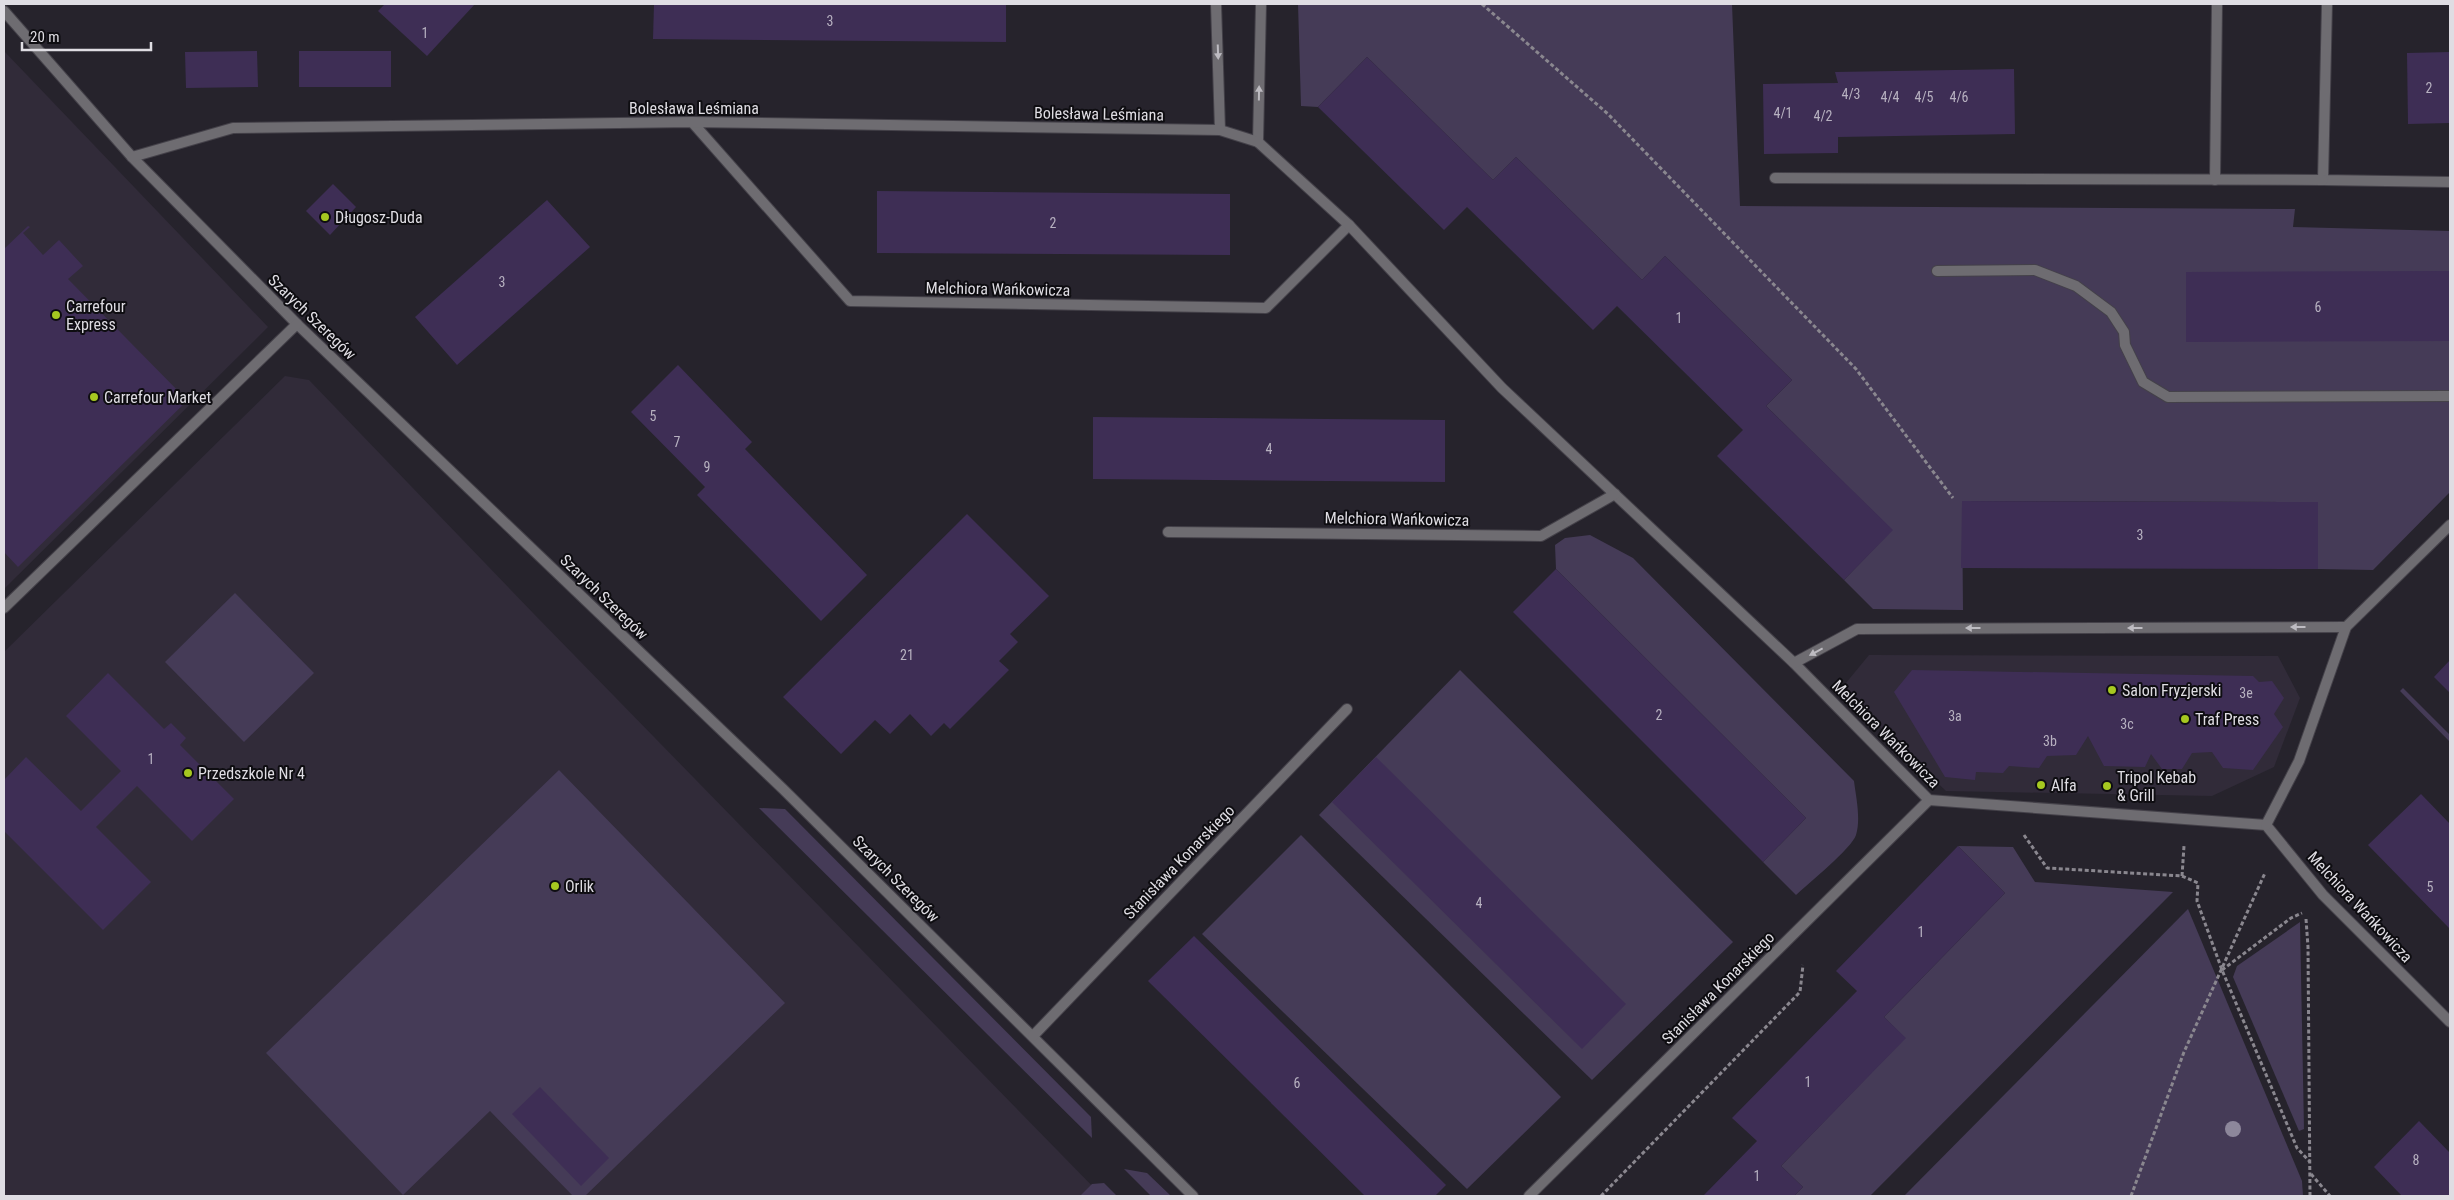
<svg xmlns="http://www.w3.org/2000/svg" width="2454" height="1200" viewBox="0 0 2454 1200" font-family="'Roboto Condensed',sans-serif">
<style>
.built{fill:#312b39}
.green{fill:#453b57}
.building{fill:#3e2e55}
.lines{fill:none;stroke-linecap:round;stroke-linejoin:round}
.lane-casing{stroke:#444149;stroke-width:12}
.street-casing{stroke:#444149;stroke-width:12}
.path{stroke:#8a878f;stroke-width:3;stroke-dasharray:4 2.5;stroke-linecap:butt}
.lane{stroke:#6e6c71;stroke-width:10}
.street{stroke:#6e6c71;stroke-width:10}
.tree{fill:#8d879b}
.oneway{fill:#bdbbc1}
.poi-dot{fill:#a6c820;stroke:#0e0d11;stroke-width:2}
.labels{text-anchor:middle;dominant-baseline:central;stroke-width:4;stroke-linejoin:round;paint-order:stroke}
.number-label{font-size:14px;fill:#b7b1c0}
.street-label{font-size:16px;fill:#dfdde3;stroke:#0e0d11}
.poi-label{font-size:16px;fill:#dfdde3;stroke:#0e0d11;text-anchor:start}
</style>
<rect width="100%" height="100%" fill="#26232c"/>
<g class="built">
<polygon points="4,51 268,327 4,589"/>
<polygon points="285,376 309,380 534,614 1102,1196 4,1196 4,652"/>
<polygon points="1869,655 2278,656 2300,698 2274,767 2212,796 1946,791 1841,689"/>
</g>
<g class="green">
<polygon points="1298,4 1732,4 1740,206 2295,209 2293,227 2450,231 2450,492 2373,570 2318,569 2317,502 1962,501 1963,610 1873,609 1844,580 1892,530 1766,406 1792,380 1665,256 1642,280 1516,157 1493,180 1367,57 1318,107 1301,106"/>
<path d="M1590,535L1633,558L1854,781C1856,797 1861,819 1856,835C1852,848 1808,884 1796,895L1763,862L1806,818L1556,569L1555,545L1565,538Z"/>
<polygon points="235,593 314,673 244,742 165,662"/>
<polygon points="1460,670 1733,942 1592,1080 1319,815"/>
<polygon points="2403,688 2450,735 2450,742 2400,691"/>
<polygon points="559,770 785,1003 585,1196 573,1196 490,1111 403,1195 266,1053"/>
<polygon points="759,808 785,809 1091,1117 1092,1138"/>
<polygon points="1301,835 1561,1097 1467,1189 1202,934"/>
<polygon points="1958,846 2013,847 2035,882 2173,892 1870,1196 1794,1196 1803,1187 1781,1166 1905,1038 1884,1017 2005,893"/>
<polygon points="2188,909 2302,1181 2303,1196 1904,1196"/>
<polygon points="2300,922 2304,1129 2299,1131 2233,977 2237,966"/>
<polygon points="1124,1169 1147,1173 1171,1196 1151,1196"/>
<polygon points="1104,1183 1117,1196 1080,1196 1092,1184"/>
</g>
<g class="building">
<polygon points="385,4 475,4 427,56 378,11"/>
<polygon points="654,4 1006,4 1006,42 653,39"/>
<polygon points="257,51 258,87 186,88 185,52"/>
<rect x="299" y="51" width="92" height="36"/>
<polygon points="2450,52 2450,123 2408,124 2407,53"/>
<polygon points="1367,57 1493,180 1516,157 1642,280 1665,256 1792,380 1766,406 1893,530 1844,580 1717,456 1743,430 1617,306 1593,330 1467,207 1444,230 1318,107"/>
<polygon points="2014,69 2015,134 1838,137 1838,153 1764,154 1763,84 1838,83 1835,72"/>
<polygon points="333,184 356,207 330,235 306,211"/>
<polygon points="877,191 1230,194 1230,255 877,253"/>
<polygon points="547,200 590,247 457,365 415,317"/>
<polygon points="28,226 30,227 23,233 43,255 59,240 83,266 68,279 186,399 193,393 194,394 18,567 4,552 4,249"/>
<polygon points="2450,271 2450,341 2186,342 2186,272"/>
<polygon points="678,365 752,442 745,449 867,575 821,621 697,495 705,487 631,412"/>
<polygon points="1093,417 1445,420 1445,482 1093,479"/>
<polygon points="1962,501 2318,502 2318,569 1961,568"/>
<polygon points="967,514 1049,596 1010,634 1018,642 999,661 1009,670 950,729 944,723 931,736 910,714 890,734 875,720 841,754 783,697"/>
<polygon points="1556,569 1806,818 1763,862 1513,612"/>
<polygon points="2450,660 2450,693 2434,677"/>
<polygon points="1912,670 2253,676 2259,682 2272,681 2284,698 2274,714 2283,727 2253,770 2223,768 2212,752 2192,753 2182,769 2162,769 2151,754 2145,767 2104,766 2088,736 2076,755 2047,756 2039,768 2009,766 2003,773 1976,772 1975,780 1945,777 1894,692"/>
<polygon points="108,673 164,729 171,723 186,738 180,745 234,799 192,841 137,786 96,827 151,882 103,930 4,831 4,780 26,757 81,811 121,771 66,716"/>
<polygon points="1376,757 1626,1004 1582,1049 1332,802"/>
<polygon points="2421,794 2450,824 2450,929 2368,845"/>
<polygon points="1958,846 2005,893 1884,1017 1906,1038 1781,1166 1803,1187 1794,1196 1703,1196 1757,1141 1732,1118 1857,991 1836,971"/>
<polygon points="1194,936 1446,1185 1435,1196 1365,1196 1148,981"/>
<polygon points="540,1087 609,1158 581,1186 512,1114"/>
<polygon points="2419,1121 2450,1153 2450,1196 2402,1196 2374,1167"/>
</g>
<g class="lines">
<defs>
<polyline id="lane" points="1937,271 2035,270 2076,286 2111,312 2124,332 2125,345 2143,382 2168,397 2450,396"/>
<g id="street">
<polyline points="1216,4 1220,130"/>
<polyline points="2327,4 2323,180 2450,182"/>
<polyline points="4,11 132,157 297,324 783,789 1193,1196"/>
<polyline points="692,122 850,301 1266,308 1349,225"/>
<polyline points="1258,142 1261,4"/>
<polyline points="132,157 233,128 692,122 1220,130 1258,142 1349,225 1502,388 1794,663 1929,800 2266,825 2323,895 2450,1022"/>
<polyline points="1775,178 2323,180"/>
<polyline points="2215,180 2217,4"/>
<polyline points="1168,532 1541,536 1615,494"/>
<polyline points="4,608 297,324"/>
<polyline points="1794,663 1857,629 2346,627"/>
<polyline points="2266,825 2299,761 2346,627 2450,525"/>
<polyline points="1033,1036 1347,709"/>
<polyline points="1529,1196 1929,800"/>
</g>
</defs>
<use href="#lane" class="lane-casing"/>
<use href="#street" class="street-casing"/>
<g class="path">
<polyline points="1482,4 1608,114 1856,369 1953,498"/>
<polyline points="2024,835 2047,868 2182,876 2198,883 2197,901 2222,970 2297,1148 2310,1162"/>
<polyline points="2182,876 2184,846"/>
<polyline points="2306,919 2308,947 2310,1196"/>
<polyline points="2222,970 2291,918 2302,913"/>
<polyline points="2311,1174 2330,1196"/>
<polyline points="1601,1196 1800,992 1803,965"/>
<polyline points="2131,1196 2184,1052 2265,873"/>
</g>
<use href="#lane" class="lane"/>
<use href="#street" class="street"/>
</g>
<circle class="tree" cx="2233" cy="1129" r="8"/>
<defs><path id="oneway-solid" d="M-6-.8H1V-3.2L6.5 0L1 3.2V.8H-6Z" transform="scale(1.25)"/></defs>
<g class="oneway">
<use href="#oneway-solid" transform="translate(1218 52) rotate(88)"/>
<use href="#oneway-solid" transform="translate(1259 93) rotate(-89)"/>
<use href="#oneway-solid" transform="translate(2298 627) rotate(180)"/>
<use href="#oneway-solid" transform="translate(1973 628) rotate(180)"/>
<use href="#oneway-solid" transform="translate(2135 628) rotate(180)"/>
<use href="#oneway-solid" transform="translate(1816 652) rotate(152)"/>
</g>
<g class="poi-dot">
<circle cx="325" cy="217" r="5"/>
<circle cx="56" cy="315" r="5"/>
<circle cx="94" cy="397" r="5"/>
<circle cx="2112" cy="690" r="5"/>
<circle cx="2185" cy="719" r="5"/>
<circle cx="188" cy="773" r="5"/>
<circle cx="2041" cy="785" r="5"/>
<circle cx="2107" cy="786" r="5"/>
<circle cx="555" cy="886" r="5"/>
</g>
<g class="labels">
<g class="number-label">
<text x="830" y="21">3</text>
<text x="425" y="33">1</text>
<text x="2429" y="88">2</text>
<text x="1851" y="94">4/3</text>
<text x="1890" y="97">4/4</text>
<text x="1924" y="97">4/5</text>
<text x="1959" y="97">4/6</text>
<text x="1783" y="113">4/1</text>
<text x="1823" y="116">4/2</text>
<text x="1053" y="223">2</text>
<text x="502" y="282">3</text>
<text x="2318" y="307">6</text>
<text x="1679" y="318">1</text>
<text x="653" y="416">5</text>
<text x="677" y="442">7</text>
<text x="1269" y="449">4</text>
<text x="707" y="467">9</text>
<text x="2140" y="535">3</text>
<text x="907" y="655">21</text>
<text x="2246" y="693">3e</text>
<text x="1659" y="715">2</text>
<text x="1955" y="716">3a</text>
<text x="2127" y="724">3c</text>
<text x="2050" y="741">3b</text>
<text x="151" y="759">1</text>
<text x="2430" y="887">5</text>
<text x="1479" y="903">4</text>
<text x="1921" y="932">1</text>
<text x="1808" y="1082">1</text>
<text x="1297" y="1083">6</text>
<text x="2416" y="1160">8</text>
<text x="1757" y="1176">1</text>
</g>
<g class="street-label">
<text x="694" y="108">Bolesława Leśmiana</text>
<text transform="translate(1099 114) rotate(1)">Bolesława Leśmiana</text>
<text transform="translate(998 289) rotate(1)">Melchiora Wańkowicza</text>
<text transform="translate(312 317) rotate(44)">Szarych Szeregów</text>
<text transform="translate(1397 519) rotate(1)">Melchiora Wańkowicza</text>
<text transform="translate(604 597) rotate(44)">Szarych Szeregów</text>
<text transform="translate(1886 734) rotate(45)">Melchiora Wańkowicza</text>
<text transform="translate(1179 862) rotate(-46)">Stanisława Konarskiego</text>
<text transform="translate(896 879) rotate(45)">Szarych Szeregów</text>
<text transform="translate(2360 907) rotate(47)">Melchiora Wańkowicza</text>
<text transform="translate(1718 988) rotate(-45)">Stanisława Konarskiego</text>
</g>
<g class="poi-label">
<text x="335" y="217">Długosz-Duda</text>
<text x="66" y="306">Carrefour<tspan x="66" dy="18">Express</tspan></text>
<text x="104" y="397">Carrefour Market</text>
<text x="2122" y="690">Salon Fryzjerski</text>
<text x="2195" y="719">Traf Press</text>
<text x="198" y="773">Przedszkole Nr 4</text>
<text x="2117" y="777">Tripol Kebab<tspan x="2117" dy="18">&amp; Grill</tspan></text>
<text x="2051" y="785">Alfa</text>
<text x="565" y="886">Orlik</text>
</g>
</g>
<rect width="2454" height="1200" fill="none" stroke="#dfdde3" stroke-width="10"/>
<path d="M22 42v8h129v-8" fill="none" stroke="#dfdde3" stroke-width="2.5"/>
<text x="30" y="42" font-size="15" fill="#dfdde3" stroke="#0e0d11" stroke-width="4" paint-order="stroke">20 m</text>
</svg>
